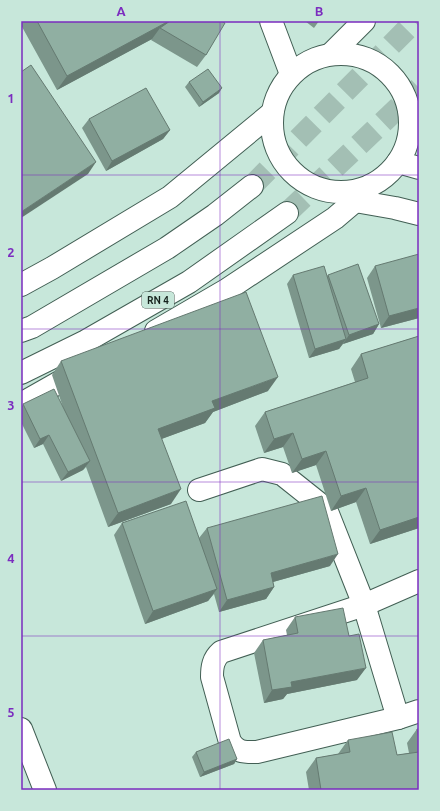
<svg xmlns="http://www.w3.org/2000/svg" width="440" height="811" viewBox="0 0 440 811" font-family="Ubuntu,sans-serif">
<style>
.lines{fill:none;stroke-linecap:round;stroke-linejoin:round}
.highway-tunnel{stroke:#a3bfb4;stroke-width:22;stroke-dasharray:22 11;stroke-linecap:butt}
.minor-casing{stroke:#425f54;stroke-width:24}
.major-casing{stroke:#425f54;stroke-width:24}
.highway-casing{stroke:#425f54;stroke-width:24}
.minor{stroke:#fff;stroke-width:22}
.major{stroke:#fff;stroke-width:22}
.highway{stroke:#fff;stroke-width:22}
.wall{fill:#7c968b}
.shaded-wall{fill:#657a71}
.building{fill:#90afa2;stroke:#657a71}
.grid{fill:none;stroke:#7b2cbf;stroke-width:1;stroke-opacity:0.55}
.labels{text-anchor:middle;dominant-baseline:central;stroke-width:4;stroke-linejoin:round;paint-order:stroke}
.shield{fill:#c7e7da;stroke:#4a5c55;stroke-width:1}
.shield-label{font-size:10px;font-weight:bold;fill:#15211c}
.neatline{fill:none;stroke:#7b2cbf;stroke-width:1.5}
.grid-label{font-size:13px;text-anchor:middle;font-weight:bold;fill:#7b2cbf}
</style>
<rect width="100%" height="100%" fill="#c7e7da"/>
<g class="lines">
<g class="highway-tunnel">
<polyline points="252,186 415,21"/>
<polyline points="287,213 419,88"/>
</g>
<defs>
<g id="minor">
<polyline points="271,21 291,74"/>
<polyline points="199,490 262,469 282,474 326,509 364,605 398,718"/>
<path d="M419,581L364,605L221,652C213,659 212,667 212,677L230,742C238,753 244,752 257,752L398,718L419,711"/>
<polyline points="21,729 45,790"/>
</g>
<g id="major">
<polyline points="331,54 364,21"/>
<circle cx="341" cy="123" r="69"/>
<polyline points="398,162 419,168"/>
<polyline points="355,201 395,208 419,214"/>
<polyline points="21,285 52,268 170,197 272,113"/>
<polyline points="156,331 228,289 335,218 355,201 370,186"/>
<polyline points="21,404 81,370"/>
</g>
<g id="highway">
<polyline points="21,331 32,327 167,248 215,215 252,186"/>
<polyline points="21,373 86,341 189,282 287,213"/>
</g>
</defs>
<use href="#minor" class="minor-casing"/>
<use href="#major" class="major-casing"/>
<use href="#highway" class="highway-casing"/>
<use href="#minor" class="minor"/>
<use href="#major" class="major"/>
<use href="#highway" class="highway"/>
</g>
<g class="wall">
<polygon points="21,21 221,21 206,55 197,67 151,40 152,39 57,90 21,25"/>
<polygon points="305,21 319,21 314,28"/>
<polygon points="189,82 219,93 199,107 185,87"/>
<polygon points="89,119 170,130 163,139 106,171 82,128"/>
<polygon points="375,266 419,318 381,328 367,278"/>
<polygon points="293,275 327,276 328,275 379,324 373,334 343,344 339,349 309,358 287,284"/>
<polygon points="419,336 419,528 370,544 356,502 331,511 316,465 292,473 283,447 264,453 255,426 265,412 355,382 351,369 361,354"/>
<polygon points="61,361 268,391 213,412 205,423 161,439 171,504 108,527 86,467 83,470 61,481 43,444 34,448 21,422 21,408 23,404 64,410 52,375"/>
<polygon points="122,523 199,538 207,528 330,566 273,582 274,587 266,599 219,612 214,594 208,601 145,624 114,535"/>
<polygon points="295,617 357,680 287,694 283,699 264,703 254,653 263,640 287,635 286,630"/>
<polygon points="417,729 419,729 419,790 309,790 306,772 316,758 338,754 348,740 397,755 409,753 407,743"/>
<polygon points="196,752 237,759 234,764 200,777 192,757"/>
</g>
<g class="shaded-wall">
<polygon points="169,21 171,21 160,28 152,39 57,90 67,76"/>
<polygon points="222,88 219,93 199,107 203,102"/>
<polygon points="170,130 163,139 106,171 112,161"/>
<polygon points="96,162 88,174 21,218 21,212"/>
<polygon points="419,308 419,318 381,328 389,316"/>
<polygon points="379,324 373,334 343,344 349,335"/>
<polygon points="346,339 339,349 309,358 315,349"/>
<polygon points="278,377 268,391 213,412 205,423 148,444 158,429 212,401"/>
<polygon points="293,433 283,447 264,453 274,439"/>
<polygon points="49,435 43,444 34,448 40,439"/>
<polygon points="326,451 316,465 292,473 302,459"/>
<polygon points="90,461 83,470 61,481 68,472"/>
<polygon points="366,488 356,502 331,511 341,496"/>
<polygon points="181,489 171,504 108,527 118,513"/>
<polygon points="419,517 419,528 370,544 380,530"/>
<polygon points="338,554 330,566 262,585 271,573"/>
<polygon points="274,587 266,599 219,612 227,600"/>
<polygon points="217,589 208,601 145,624 153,611"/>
<polygon points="366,668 357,680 287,694 283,699 264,703 272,690 291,682"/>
<polygon points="237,759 234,764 200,777 204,772"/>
</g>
<g class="building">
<polygon points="37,21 169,21 67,76"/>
<polygon points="170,21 221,21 225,23 206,55 160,28"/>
<polygon points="31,65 96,162 21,212 21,72"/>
<polygon points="208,69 222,88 203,102 189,82"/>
<polygon points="146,88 170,130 112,161 89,119"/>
<polygon points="419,254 419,308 389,316 375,266"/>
<polygon points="358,264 379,324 349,335 328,275"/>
<polygon points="324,266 346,339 315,349 293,275"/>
<polygon points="246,292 278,377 212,401 215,408 158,429 181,489 118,513 61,361"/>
<polygon points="419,336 419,517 380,530 366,488 341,496 326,451 302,459 293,433 274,439 265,412 368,378 361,354"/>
<polygon points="54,389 90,461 68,472 49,435 40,439 23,404"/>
<polygon points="322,496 338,554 271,573 274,587 227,600 207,528"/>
<polygon points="186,501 217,589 153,611 122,523"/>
<polygon points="343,608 349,636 359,634 366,668 291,682 292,687 272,690 263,640 298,633 295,617"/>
<polygon points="417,729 419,729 419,739"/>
<polygon points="392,732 397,755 419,752 419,790 321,790 316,758 350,752 348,740"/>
<polygon points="229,739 237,759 204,772 196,752"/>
</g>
<path class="grid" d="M220,21V790M21,175H419M21,329H419M21,482H419M21,636H419"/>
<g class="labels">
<rect class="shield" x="142" y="292" width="32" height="16" rx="3"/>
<g class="shield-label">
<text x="158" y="300">RN 4</text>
</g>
</g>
<rect width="440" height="811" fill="none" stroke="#c7e7da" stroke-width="44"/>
<rect x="22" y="22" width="396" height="767" class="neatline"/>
<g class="grid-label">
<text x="121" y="16">A</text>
<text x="319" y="16">B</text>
<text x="11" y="103">1</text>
<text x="11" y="257">2</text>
<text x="11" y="410">3</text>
<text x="11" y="563">4</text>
<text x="11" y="717">5</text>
</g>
</svg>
